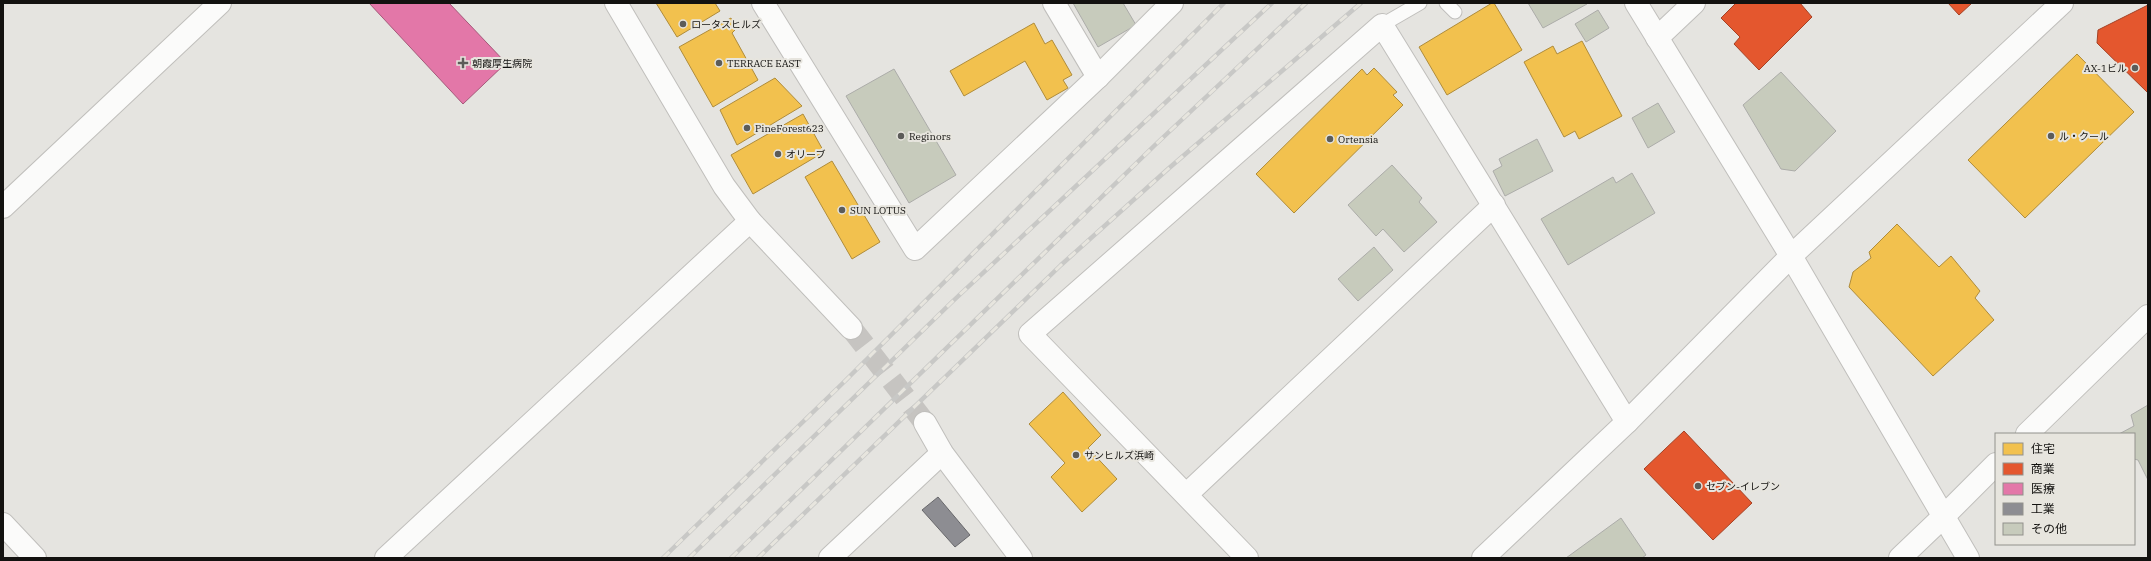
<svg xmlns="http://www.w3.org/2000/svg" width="2151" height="561" viewBox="0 0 2151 561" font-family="'IBM Plex Serif','Noto Sans JP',serif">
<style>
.homes{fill:#f2c14e;stroke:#af8c3b}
.shops{fill:#e4572e;stroke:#a54225}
.health{fill:#e377a8;stroke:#a5597a}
.industry{fill:#8d8d92;stroke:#68686b}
.building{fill:#c7cbbc;stroke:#acaca9}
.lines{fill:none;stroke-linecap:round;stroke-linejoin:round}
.secondary-tunnel{stroke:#c6c4c1;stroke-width:22;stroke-dasharray:22 11;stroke-linecap:butt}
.lane-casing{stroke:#c0bfbc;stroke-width:15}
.street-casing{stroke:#c0bfbc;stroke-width:24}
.secondary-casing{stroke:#c0bfbc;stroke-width:24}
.lane{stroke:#fbfbfa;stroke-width:13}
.street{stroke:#fbfbfa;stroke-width:22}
.secondary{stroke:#fbfbfa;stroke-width:22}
.rail-casing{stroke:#c8c8c6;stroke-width:4.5}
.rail{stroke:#e7e5de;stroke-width:3;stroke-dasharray:9;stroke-linecap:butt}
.poi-dot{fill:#5c5c59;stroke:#e7e5de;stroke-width:1.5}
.labels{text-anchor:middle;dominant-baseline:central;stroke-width:4;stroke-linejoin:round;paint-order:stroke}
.poi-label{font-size:10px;fill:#131210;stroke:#e7e5de;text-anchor:start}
</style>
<rect width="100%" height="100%" fill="#e5e4e0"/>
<g class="homes">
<polygon points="656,3 715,3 720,11 677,37"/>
<polygon points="1492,3 1494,3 1522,50 1447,95 1419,47"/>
<polygon points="731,18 737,28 732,33 758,80 713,107 679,47"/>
<polygon points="1034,23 1045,44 1052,40 1072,75 1063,80 1068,88 1047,100 1025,61 964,96 950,71"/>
<polygon points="1582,41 1622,116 1579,139 1575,131 1564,137 1524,62 1553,46 1557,54"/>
<polygon points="2077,54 2134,112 2025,218 1968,160"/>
<polygon points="1374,68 1397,92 1393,95 1403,105 1294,213 1256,174 1362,69 1367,75"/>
<polygon points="775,78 802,106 737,145 720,110"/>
<polygon points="803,114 824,152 753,194 731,155"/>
<polygon points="832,161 880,242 852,259 805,177"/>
<polygon points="1897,224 1939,267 1951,256 1980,291 1975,298 1994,320 1933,376 1849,287 1853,272 1871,258 1869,252"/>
<polygon points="1063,392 1101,435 1088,448 1117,479 1082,512 1051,477 1065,463 1029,424"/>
</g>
<g class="shops">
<polygon points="1736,3 1800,3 1812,17 1759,70 1734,44 1740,37 1721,18"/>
<polygon points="1948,3 1972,3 1959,15"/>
<polygon points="2148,5 2148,93 2097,43 2098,30"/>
<polygon points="1684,431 1752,503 1713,540 1644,469"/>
</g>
<polygon class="health" points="369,3 449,3 506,63 463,104"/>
<polygon class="industry" points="938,497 970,535 955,547 922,510"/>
<g class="building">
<polygon points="1073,3 1123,3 1136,25 1098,47"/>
<polygon points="1528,3 1586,3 1587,4 1543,28"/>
<polygon points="1598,10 1609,28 1586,42 1575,24"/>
<polygon points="894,69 956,175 909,203 846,96"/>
<polygon points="1781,72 1836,131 1795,171 1781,169 1743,105"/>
<polygon points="1658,103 1675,132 1648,148 1632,118"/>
<polygon points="1537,139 1553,171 1505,196 1493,171 1502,166 1499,159"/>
<polygon points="1392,165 1422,198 1419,202 1437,222 1404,252 1383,229 1376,236 1348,205"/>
<polygon points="1632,173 1655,213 1568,265 1541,219 1613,177 1616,183"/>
<polygon points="1374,247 1393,270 1358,301 1338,279"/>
<polygon points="2148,405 2148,480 2138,460 2134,459 2134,434 2119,434 2134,426 2131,415"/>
<polygon points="1621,518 1646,555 1642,558 1566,558"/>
</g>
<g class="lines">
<polyline class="secondary-tunnel" points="851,328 925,423"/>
<defs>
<g id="lane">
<polyline points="1446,3 1455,12"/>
<polyline points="1382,25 1420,3"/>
</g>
<g id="street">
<polyline points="763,3 915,249 1098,77 1172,3"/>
<polyline points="1054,3 1098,77"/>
<polyline points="1657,38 1694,3"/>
<polyline points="3,207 220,3"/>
<polyline points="1187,494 1494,205"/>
<polyline points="3,524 35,558"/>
<polyline points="386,558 750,221"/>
<polyline points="830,558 942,453"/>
<polyline points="1247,558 1030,334 1382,25 1627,422"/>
<polyline points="1900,558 1944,516"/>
</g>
<g id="secondary">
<polyline points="616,3 724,186 750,221 851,328"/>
<polyline points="1636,3 1791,256 1968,558"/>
<polyline points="925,423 942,453 1021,558"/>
<polyline points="2027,434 2148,316"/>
<polyline points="1944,516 1996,464"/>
<polyline points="1483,558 1627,422 1791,256 2062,3"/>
</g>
</defs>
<use href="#lane" class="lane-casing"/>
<use href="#street" class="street-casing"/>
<use href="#secondary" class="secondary-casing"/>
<use href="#lane" class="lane"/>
<use href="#street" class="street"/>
<use href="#secondary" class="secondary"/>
<defs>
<g id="rail">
<polyline points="663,558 845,381 1224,3"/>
<polyline points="689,558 953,301 1272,3"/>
<polyline points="731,558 1155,145 1306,3"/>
<polyline points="758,558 1061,265 1168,169 1361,3"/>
</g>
</defs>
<use href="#rail" class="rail-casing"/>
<use href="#rail" class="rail"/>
</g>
<g class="poi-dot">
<circle cx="683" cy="24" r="4"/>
<path d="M461 57h4v4h4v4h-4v4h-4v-4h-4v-4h4z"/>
<circle cx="719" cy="63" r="4"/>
<circle cx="2135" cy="68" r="4"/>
<circle cx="747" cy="128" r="4"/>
<circle cx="901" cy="136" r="4"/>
<circle cx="2051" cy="136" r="4"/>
<circle cx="1330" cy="139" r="4"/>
<circle cx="778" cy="154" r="4"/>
<circle cx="842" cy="210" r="4"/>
<circle cx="1076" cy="455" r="4"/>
<circle cx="1698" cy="486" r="4"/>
</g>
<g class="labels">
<g class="poi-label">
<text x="691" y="24">ロータスヒルズ</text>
<text x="472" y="63">朝霞厚生病院</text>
<text x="727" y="63">TERRACE EAST</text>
<text x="2127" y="68" text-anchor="end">AX-1ビル</text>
<text x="755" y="128">PineForest623</text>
<text x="909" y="136">Reginors</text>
<text x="2059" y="136">ル・クール</text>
<text x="1338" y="139">Ortensia</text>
<text x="786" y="154">オリーブ</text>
<text x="850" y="210">SUN LOTUS</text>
<text x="1084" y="455">サンヒルズ浜崎</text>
<text x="1706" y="486">セブン-イレブン</text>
</g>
</g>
<rect width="2151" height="561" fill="none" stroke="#131210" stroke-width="8"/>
<rect x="1995" y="433" width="140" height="112" fill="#e7e5de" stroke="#92918c"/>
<rect x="2003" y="443" width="20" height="12" fill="#f2c14e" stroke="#92918c"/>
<text x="2031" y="453" font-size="12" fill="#131210">住宅</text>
<rect x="2003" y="463" width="20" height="12" fill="#e4572e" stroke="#92918c"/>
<text x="2031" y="473" font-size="12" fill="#131210">商業</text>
<rect x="2003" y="483" width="20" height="12" fill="#e377a8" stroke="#92918c"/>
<text x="2031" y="493" font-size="12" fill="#131210">医療</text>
<rect x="2003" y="503" width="20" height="12" fill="#8d8d92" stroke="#92918c"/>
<text x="2031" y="513" font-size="12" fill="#131210">工業</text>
<rect x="2003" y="523" width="20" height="12" fill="#c7cbbc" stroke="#92918c"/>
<text x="2031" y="533" font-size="12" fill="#131210">その他</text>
</svg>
